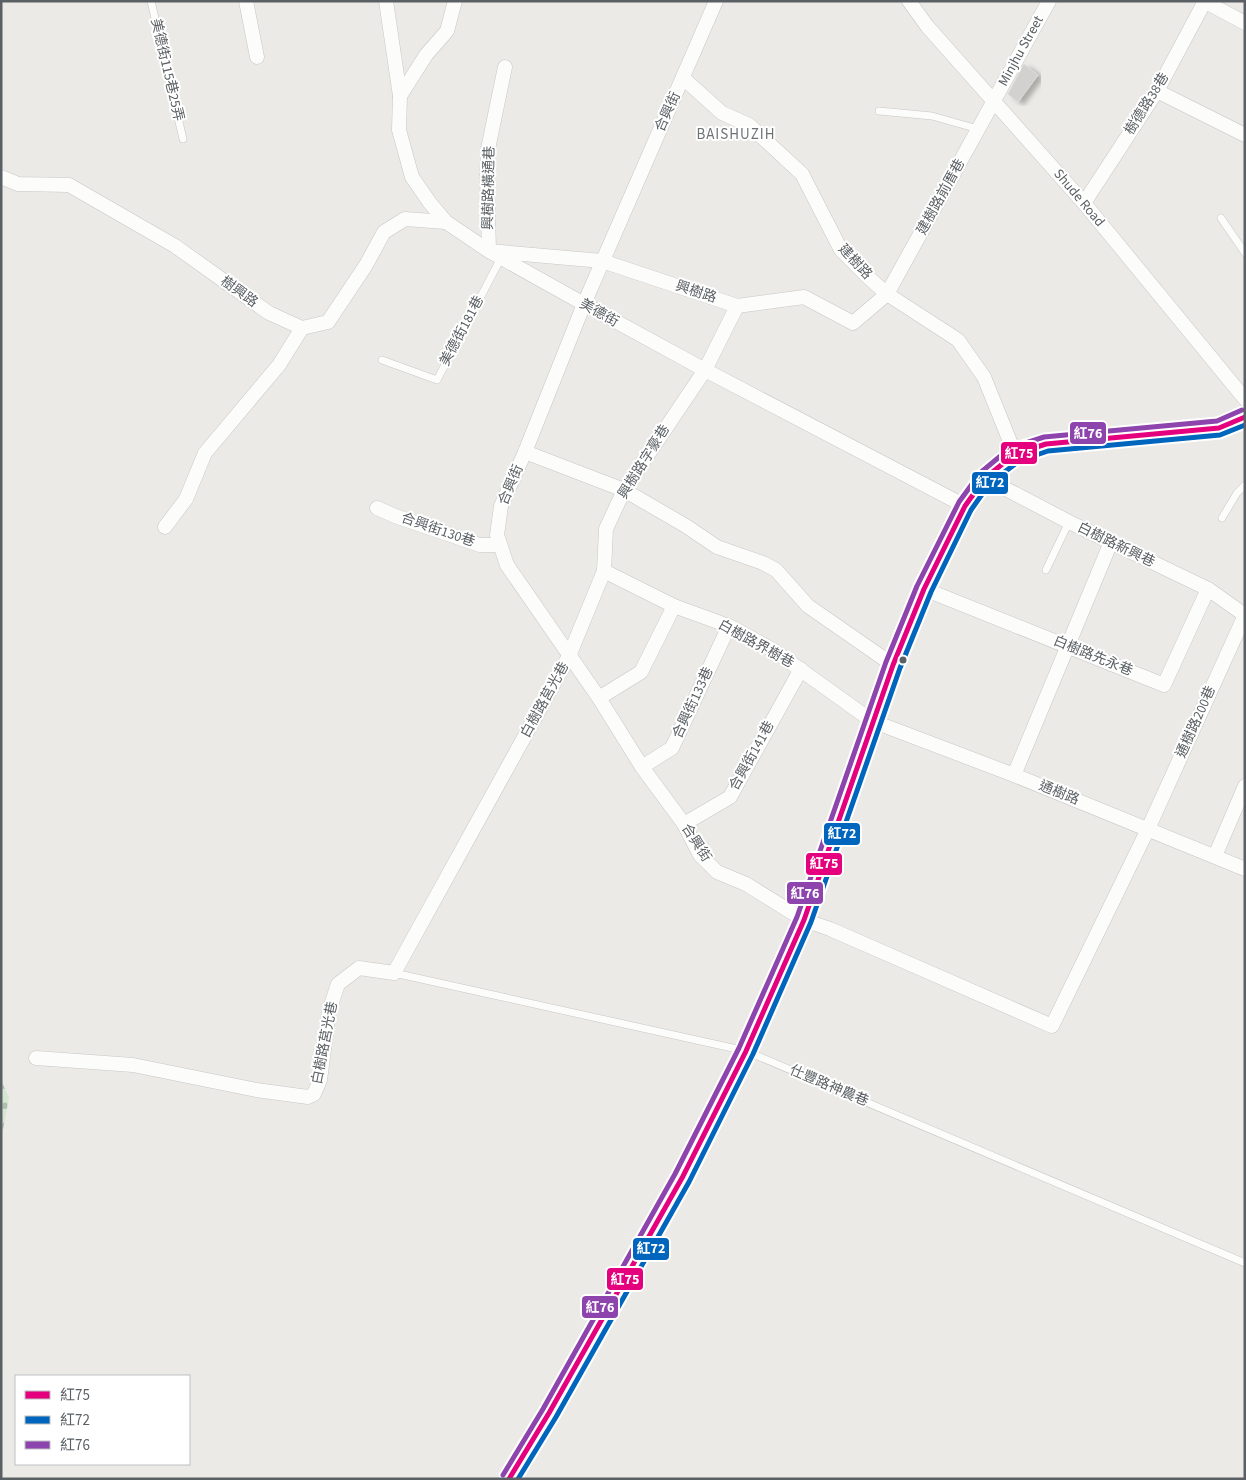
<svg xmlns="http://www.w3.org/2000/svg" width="1246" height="1480" viewBox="0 0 1246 1480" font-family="'Source Sans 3','Noto Sans TC',sans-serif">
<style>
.cemetery{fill:url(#cemetery-stones)}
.building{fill:#d2d1cf;stroke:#dbd9d5;filter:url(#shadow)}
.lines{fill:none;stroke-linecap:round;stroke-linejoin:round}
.service-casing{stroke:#c7c7c6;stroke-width:8}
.minor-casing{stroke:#c7c7c6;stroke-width:15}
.tertiary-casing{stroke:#c7c7c6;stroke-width:19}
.service{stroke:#fcfcfb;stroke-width:7}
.minor{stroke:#fcfcfb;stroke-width:14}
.tertiary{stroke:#fcfcfb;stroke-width:18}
.bus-1-casing{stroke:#fff;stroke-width:9}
.bus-2-casing{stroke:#fff;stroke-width:9}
.bus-3-casing{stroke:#fff;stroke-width:9}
.bus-1{stroke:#e5007d;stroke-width:5}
.bus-2{stroke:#0065bd;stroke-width:5}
.bus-3{stroke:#8e44ad;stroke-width:5}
.bus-dot{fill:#5b6064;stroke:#fff;stroke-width:2}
.labels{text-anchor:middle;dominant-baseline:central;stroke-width:4;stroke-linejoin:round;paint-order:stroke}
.street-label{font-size:14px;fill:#5b6064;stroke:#fff}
.neighbourhood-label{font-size:15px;letter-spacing:1px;fill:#6c7276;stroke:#fff}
.line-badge{stroke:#fff;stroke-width:2}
.badge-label{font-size:14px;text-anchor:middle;font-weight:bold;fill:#fff}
</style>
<defs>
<pattern id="cemetery-stones" width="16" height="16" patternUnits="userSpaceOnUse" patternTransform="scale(1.25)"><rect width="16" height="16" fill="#d4e8d1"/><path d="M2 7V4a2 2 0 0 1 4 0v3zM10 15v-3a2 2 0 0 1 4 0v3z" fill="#afbfad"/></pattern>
<filter id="shadow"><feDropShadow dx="5.5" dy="3" stdDeviation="2.5" flood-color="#0004"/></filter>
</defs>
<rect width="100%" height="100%" fill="#eceae6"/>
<polygon class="cemetery" points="1,1080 9,1098 1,1140"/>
<polygon class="building" points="1024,64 1038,75 1018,102 1008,94"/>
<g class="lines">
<defs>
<g id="service">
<polyline points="151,1 183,139"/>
<polyline points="879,111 932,116 978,129"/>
<polyline points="1221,218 1245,253"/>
<polyline points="382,360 437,380 501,258"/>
<polyline points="1222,518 1237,493 1245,485"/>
<polyline points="1046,570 1069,522"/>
<polyline points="394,973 746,1051 1245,1263"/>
</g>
<g id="minor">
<polyline points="246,1 257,57"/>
<polyline points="386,1 400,96 399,130 412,177 430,203 446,222 489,251 584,304 705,370 965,506"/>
<polyline points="716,1 584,304 525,452 501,506 497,535 507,565 599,698 642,767 684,824 700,855 717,872 746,884 804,920 830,929 1052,1026 1148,829 1245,615"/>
<polyline points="909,1 927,26 1084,203 1245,399"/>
<polyline points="1204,1 1245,23"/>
<polyline points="505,67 488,149 487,177 489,251 602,261 737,306 804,297 853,323 887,294 1049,1"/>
<polyline points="683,78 722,113 749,125 802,174 841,250 869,278 887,294 958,340 984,377 1015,454"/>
<polyline points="1157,91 1245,135"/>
<polyline points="400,96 426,55 447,31 455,1"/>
<polyline points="1,177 18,184 69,185 175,246 269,313 302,328 328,322 366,265 384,232 405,219 446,222"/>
<polyline points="1084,203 1157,91 1205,1"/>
<polyline points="525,452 624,490 686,526 717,547 763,563 776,570 808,606 893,665"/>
<polyline points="985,478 1069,522 1208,589 1245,615"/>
<polyline points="377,508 395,516 480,545 500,545"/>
<polyline points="165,527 186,499 205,453 279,365 302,328"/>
<polyline points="604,571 674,606 729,626 773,650 872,721 1014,775 1245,869"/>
<polyline points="924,589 1164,685 1208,589"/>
<polyline points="599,698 641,672 674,606"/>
<polyline points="642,767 672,748 729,626"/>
<polyline points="1014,775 1111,542"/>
<polyline points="684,824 730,797 801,669"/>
<polyline points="1215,856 1245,786"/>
<polyline points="36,1058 133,1065 256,1090 308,1097 314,1094 320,1080 329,1011 338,984 359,968 394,973 569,656 604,571 606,529 624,490 705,370 737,306"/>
</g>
<polyline id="tertiary" points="509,1479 549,1413 682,1178 746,1051 804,920 893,665 924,589 965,506 985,478 1015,454 1046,444 1219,428 1245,417"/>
</defs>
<use href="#service" class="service-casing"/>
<use href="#minor" class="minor-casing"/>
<use href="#tertiary" class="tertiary-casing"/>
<use href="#service" class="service"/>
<use href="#minor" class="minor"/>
<use href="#tertiary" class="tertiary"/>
<defs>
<polyline id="bus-1" points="509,1479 549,1413 682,1178 746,1051 804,920 893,665 924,589 965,506 985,478 1015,454 1046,444 1219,428 1245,417"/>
<polyline id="bus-2" points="518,1479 556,1417 689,1182 753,1054 811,922 900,668 931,592 971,510 990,483 1019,461 1048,451 1220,435 1245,425"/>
<polyline id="bus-3" points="503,1475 543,1409 675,1174 739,1048 797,917 886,662 917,586 959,502 980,473 1010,448 1044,437 1217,421 1242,410"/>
</defs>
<use href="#bus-1" class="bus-1-casing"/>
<use href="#bus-2" class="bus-2-casing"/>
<use href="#bus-3" class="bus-3-casing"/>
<use href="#bus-1" class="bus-1"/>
<use href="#bus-2" class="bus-2"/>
<use href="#bus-3" class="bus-3"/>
</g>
<circle class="bus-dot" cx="903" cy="660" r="4.5"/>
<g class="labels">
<g class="street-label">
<text transform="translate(1021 51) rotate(-61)">Minjhu Street</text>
<text transform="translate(167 70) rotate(77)">美德街115巷25弄</text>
<text transform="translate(1147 104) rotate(-58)">樹德路38巷</text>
<text transform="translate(668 112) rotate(-66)">合興街</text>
<text transform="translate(489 188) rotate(-89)">興樹路橫通巷</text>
<text transform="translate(941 197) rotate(-61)">建樹路前厝巷</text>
<text transform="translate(1079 198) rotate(50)">Shude Road</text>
<text transform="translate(855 262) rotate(47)">建樹路</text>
<text transform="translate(239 292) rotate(36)">樹興路</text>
<text transform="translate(696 292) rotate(18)">興樹路</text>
<text transform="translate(599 313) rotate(29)">美德街</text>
<text transform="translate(462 331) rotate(-62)">美德街181巷</text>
<text transform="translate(644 462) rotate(-58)">興樹路字豪巷</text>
<text transform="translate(511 485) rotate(-67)">合興街</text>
<text transform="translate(438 530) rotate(19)">合興街130巷</text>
<text transform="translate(1116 545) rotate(26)">白樹路新興巷</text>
<text transform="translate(756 644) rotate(29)">白樹路界樹巷</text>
<text transform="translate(1093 656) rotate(22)">白樹路先永巷</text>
<text transform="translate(545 700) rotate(-61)">白樹路莒光巷</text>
<text transform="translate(693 703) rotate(-65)">合興街133巷</text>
<text transform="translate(1196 722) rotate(-66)">通樹路200巷</text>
<text transform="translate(752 756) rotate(-61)">合興街141巷</text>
<text transform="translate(1059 793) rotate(22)">通樹路</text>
<text transform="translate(696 843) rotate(57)">合興街</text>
<text transform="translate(325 1043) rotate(-79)">白樹路莒光巷</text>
<text transform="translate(829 1086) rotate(23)">仕豐路神農巷</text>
</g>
<g class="neighbourhood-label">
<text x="736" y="134">BAISHUZIH</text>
</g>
</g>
<g class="line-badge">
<rect x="1069" y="421" width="38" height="24" rx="5" fill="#8e44ad"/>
<rect x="1000" y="441" width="38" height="24" rx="5" fill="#e5007d"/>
<rect x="971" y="471" width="38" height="24" rx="5" fill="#0065bd"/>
<rect x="823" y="822" width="38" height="24" rx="5" fill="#0065bd"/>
<rect x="805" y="852" width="38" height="24" rx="5" fill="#e5007d"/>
<rect x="786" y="881" width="38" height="24" rx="5" fill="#8e44ad"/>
<rect x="632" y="1237" width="38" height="24" rx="5" fill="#0065bd"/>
<rect x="606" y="1267" width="38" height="24" rx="5" fill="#e5007d"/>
<rect x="581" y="1295" width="38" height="24" rx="5" fill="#8e44ad"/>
</g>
<g class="badge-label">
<text x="1088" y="438">紅76</text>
<text x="1019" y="458">紅75</text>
<text x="990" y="487">紅72</text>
<text x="842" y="838">紅72</text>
<text x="824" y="868">紅75</text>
<text x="805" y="898">紅76</text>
<text x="651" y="1253">紅72</text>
<text x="625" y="1284">紅75</text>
<text x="600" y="1312">紅76</text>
</g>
<rect width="1246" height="1480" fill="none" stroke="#5b6064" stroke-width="5"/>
<rect x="15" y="1375" width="175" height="90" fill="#ffffff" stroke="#bdbfc1"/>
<rect x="25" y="1391" width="25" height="8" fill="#e5007d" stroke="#bdbfc1"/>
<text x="60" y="1400" font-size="15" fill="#5b6064">紅75</text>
<rect x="25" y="1416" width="25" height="8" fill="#0065bd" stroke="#bdbfc1"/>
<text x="60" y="1425" font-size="15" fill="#5b6064">紅72</text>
<rect x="25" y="1441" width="25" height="8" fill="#8e44ad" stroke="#bdbfc1"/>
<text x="60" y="1450" font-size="15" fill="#5b6064">紅76</text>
</svg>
